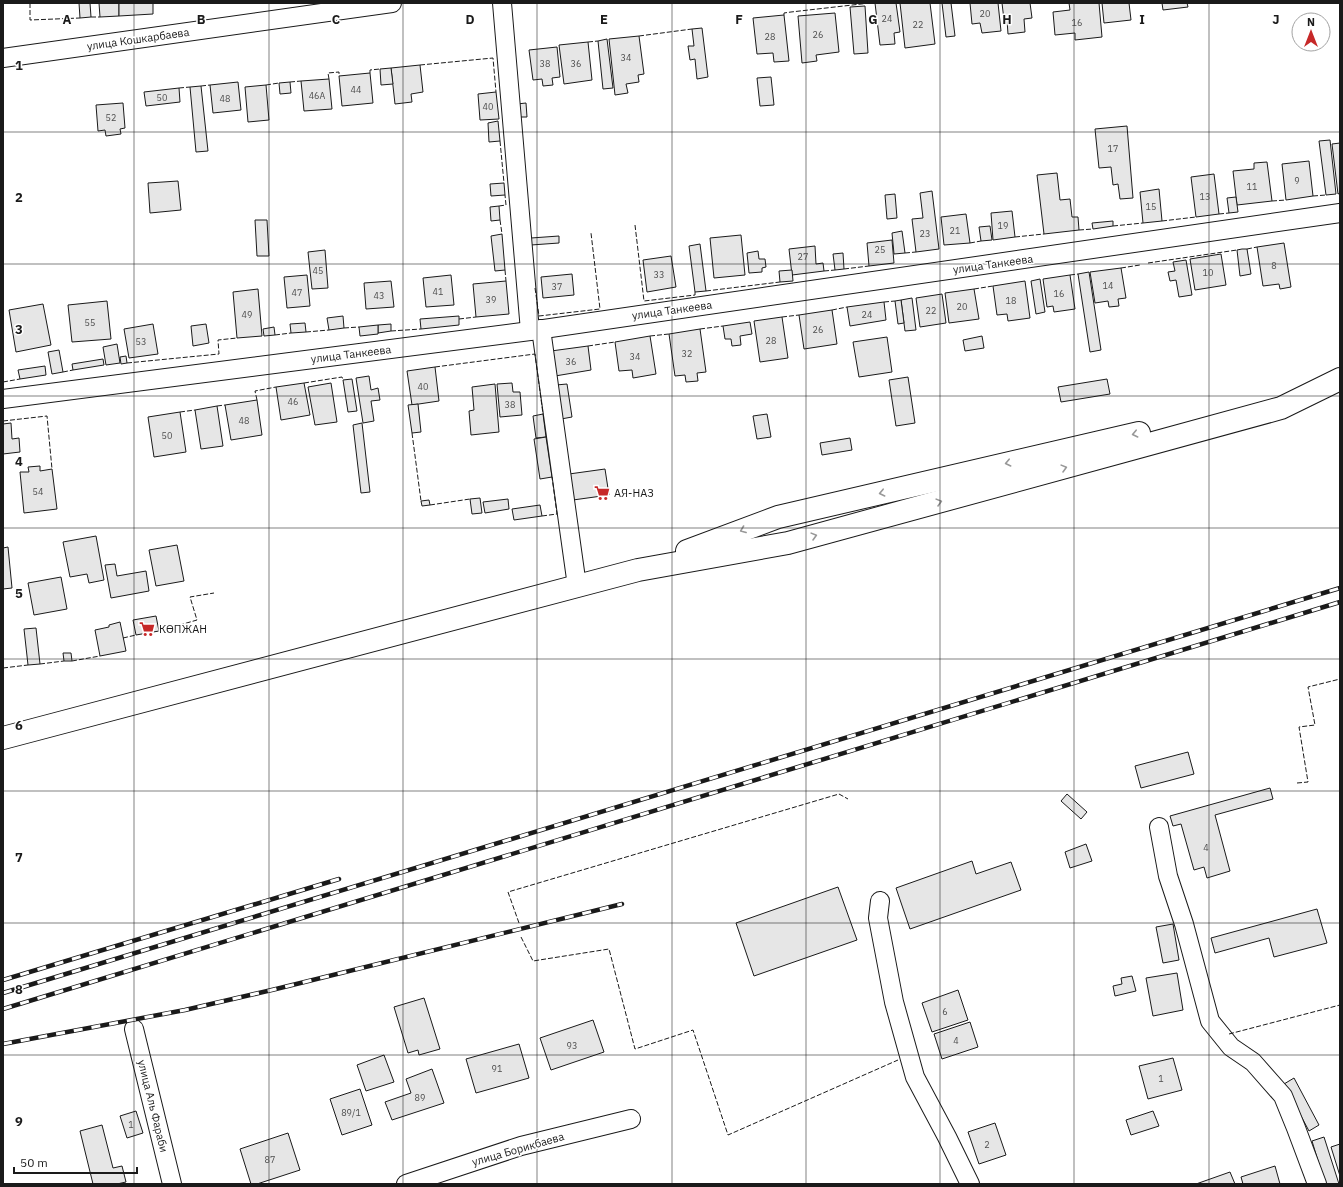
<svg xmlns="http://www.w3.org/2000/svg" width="1343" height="1187" viewBox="0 0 1343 1187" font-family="'IBM Plex Sans',sans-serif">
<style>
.building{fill:#e6e6e6;stroke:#1a1a1a}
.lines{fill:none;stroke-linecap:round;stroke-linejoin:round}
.minor-casing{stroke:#1a1a1a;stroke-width:20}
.major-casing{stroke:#1a1a1a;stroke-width:24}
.minor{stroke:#fff;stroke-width:18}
.major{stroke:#fff;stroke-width:22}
.rail-casing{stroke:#1a1a1a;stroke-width:4.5}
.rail{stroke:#fff;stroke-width:3;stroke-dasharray:9;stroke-linecap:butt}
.fence{stroke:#1a1a1a;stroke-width:1;stroke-dasharray:5 2;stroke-linecap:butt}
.oneway{stroke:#989898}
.grid{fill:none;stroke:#1a1a1a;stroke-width:1;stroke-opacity:0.55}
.labels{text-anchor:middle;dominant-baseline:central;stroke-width:3;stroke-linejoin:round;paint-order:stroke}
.number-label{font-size:9px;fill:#4d4d4d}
.street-label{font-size:11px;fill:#1a1a1a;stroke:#fff}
.poi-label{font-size:11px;fill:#1a1a1a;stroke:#fff;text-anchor:start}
.grid-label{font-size:13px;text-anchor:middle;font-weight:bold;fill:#1a1a1a;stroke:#fff;stroke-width:3;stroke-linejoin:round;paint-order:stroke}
</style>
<rect width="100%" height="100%" fill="#fff"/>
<g class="building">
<polygon points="79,3 90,3 91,17 80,18"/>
<polygon points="99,3 119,3 119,16 100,17"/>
<polygon points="119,3 153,3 153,14 119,16"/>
<polygon points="875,3 896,3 900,32 894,33 895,44 880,45"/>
<polygon points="900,3 930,3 935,44 905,48"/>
<polygon points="942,3 951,3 955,36 946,37"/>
<polygon points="970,3 998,3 1001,31 982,33 980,23 972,24"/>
<polygon points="1002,3 1030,3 1032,18 1024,19 1025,32 1008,34 1007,20 1004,20"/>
<polygon points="1069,3 1099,3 1102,37 1075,40 1075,33 1055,35 1053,12 1070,10"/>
<polygon points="1102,3 1129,3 1131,20 1104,23"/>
<polygon points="1162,3 1187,3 1188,7 1163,10"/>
<polygon points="865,6 868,53 854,54 850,7"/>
<polygon points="835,13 839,52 816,55 817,61 802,63 798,16"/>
<polygon points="784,15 789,61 774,62 773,53 757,54 753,18"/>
<polygon points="702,28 708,77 697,79 695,59 690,60 688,46 694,46 692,29"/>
<polygon points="639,36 644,74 638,75 639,82 626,84 628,93 615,95 609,39"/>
<polygon points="607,39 613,88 603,89 598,41"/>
<polygon points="588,42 592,80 564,84 559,45"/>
<polygon points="557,47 560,77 552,78 553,85 543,86 542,79 533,80 529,50"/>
<polygon points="420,65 423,92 411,94 412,102 395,104 391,68"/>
<polygon points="391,68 393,84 381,85 380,69"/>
<polygon points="370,73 373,103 342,106 339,76"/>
<polygon points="771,77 774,105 760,106 757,78"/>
<polygon points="329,79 332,109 304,111 301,81"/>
<polygon points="238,82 241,110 213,113 210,85"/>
<polygon points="290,82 291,93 280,94 279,83"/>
<polygon points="266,85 269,120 248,122 245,87"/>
<polygon points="201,86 208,151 196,152 190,87"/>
<polygon points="179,88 180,102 146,106 144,92"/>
<polygon points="496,92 499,119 480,120 478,94"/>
<polygon points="123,103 125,128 120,129 121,134 106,136 105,130 98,131 96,105"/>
<polygon points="526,103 527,117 518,117 517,104"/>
<polygon points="498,121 500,141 489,142 488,123"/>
<polygon points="1127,126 1133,198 1120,199 1118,184 1113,185 1111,167 1099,168 1095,129"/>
<polygon points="1330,140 1336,194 1326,195 1319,141"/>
<polygon points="1340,143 1340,193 1338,194 1332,144"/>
<polygon points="1309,161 1313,196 1286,200 1282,164"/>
<polygon points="1267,162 1272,201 1237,205 1233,171 1254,169 1254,163"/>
<polygon points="1057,173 1060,200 1070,199 1072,217 1078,217 1079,230 1044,234 1037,175"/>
<polygon points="1214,174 1219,214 1196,217 1191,177"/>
<polygon points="178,181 181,210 150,213 148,183"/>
<polygon points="504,183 505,195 491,196 490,184"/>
<polygon points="1159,189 1162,221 1143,223 1140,192"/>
<polygon points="932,191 939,249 916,252 912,219 923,218 920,193"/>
<polygon points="895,194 897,218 887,219 885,195"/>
<polygon points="1236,197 1238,212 1229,213 1227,198"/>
<polygon points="499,206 500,220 491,221 490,207"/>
<polygon points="1012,211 1015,237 993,240 991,213"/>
<polygon points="966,214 970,243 944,245 941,217"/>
<polygon points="255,220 267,220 269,256 257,256"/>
<polygon points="1113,221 1113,226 1093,229 1092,223"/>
<polygon points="990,226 992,240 981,241 979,227"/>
<polygon points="902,231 905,253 894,254 892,233"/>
<polygon points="502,234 505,270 495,271 491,236"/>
<polygon points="741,235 745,275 714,278 710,238"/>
<polygon points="559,236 559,243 531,245 531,238"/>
<polygon points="892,240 894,263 869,266 867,243"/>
<polygon points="1284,243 1291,287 1280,289 1279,284 1263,286 1257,247"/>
<polygon points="700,244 706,291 695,292 689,246"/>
<polygon points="815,246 816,264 823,263 824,271 792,275 789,249"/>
<polygon points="1242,249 1247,249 1251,274 1240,276 1237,250"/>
<polygon points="325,250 328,288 312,289 308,252"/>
<polygon points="758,251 759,259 765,259 766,267 762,268 762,272 749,273 747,253"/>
<polygon points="843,253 844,269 835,270 833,254"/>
<polygon points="1221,254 1226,285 1195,290 1190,259"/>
<polygon points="671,256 676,287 647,292 643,260"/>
<polygon points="1186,260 1192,295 1179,297 1176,280 1170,281 1168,272 1175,271 1173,262"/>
<polygon points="1121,268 1126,298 1118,299 1119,306 1109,307 1108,301 1095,303 1090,272"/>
<polygon points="792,270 793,281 780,282 779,271"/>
<polygon points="1089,272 1101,350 1090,352 1078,274"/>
<polygon points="572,274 574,295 543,298 541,277"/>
<polygon points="307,275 310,306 287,308 284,277"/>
<polygon points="451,275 454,305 426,307 423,278"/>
<polygon points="1070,275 1075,309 1054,312 1053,306 1047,307 1043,279"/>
<polygon points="1040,279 1045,312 1036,314 1031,281"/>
<polygon points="391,281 394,307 366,309 364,283"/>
<polygon points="506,281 509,314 476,317 473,284"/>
<polygon points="1025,281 1030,318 1008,321 1007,314 997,315 993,286"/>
<polygon points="258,289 262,336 237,338 233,292"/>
<polygon points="974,289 979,319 949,323 945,293"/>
<polygon points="942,294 946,323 920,327 916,298"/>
<polygon points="912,298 916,330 905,331 901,300"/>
<polygon points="901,300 904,323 898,324 895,301"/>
<polygon points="107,301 111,339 72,342 68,305"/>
<polygon points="884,302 886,320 850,326 847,307"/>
<polygon points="43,304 51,345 16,352 9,310"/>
<polygon points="832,310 837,344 804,349 799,315"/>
<polygon points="343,316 344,328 329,330 327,318"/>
<polygon points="459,316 459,325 421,329 420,319"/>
<polygon points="782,317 788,358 760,362 754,321"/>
<polygon points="750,322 752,334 740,336 741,345 732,346 731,339 725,339 723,326"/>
<polygon points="305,323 306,332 291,333 290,324"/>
<polygon points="153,324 158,354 129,358 124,329"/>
<polygon points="206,324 209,343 193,346 191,326"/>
<polygon points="391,324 391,331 378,333 378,325"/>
<polygon points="378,325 378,334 360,336 359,327"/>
<polygon points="274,327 275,335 264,336 263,329"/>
<polygon points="700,329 706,372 697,373 698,381 686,382 685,375 675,376 669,334"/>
<polygon points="650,336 656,374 633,378 632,370 619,371 615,342"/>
<polygon points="982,336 984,348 965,351 963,340"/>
<polygon points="887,337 892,372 859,377 853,342"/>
<polygon points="117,344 120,363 106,365 103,347"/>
<polygon points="588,346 591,370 555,376 551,351"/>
<polygon points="59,350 63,372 52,374 48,352"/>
<polygon points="126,356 127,363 121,364 120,357"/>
<polygon points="103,359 104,365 73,370 72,364"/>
<polygon points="45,366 46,375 20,379 18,370"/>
<polygon points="435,367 439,401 412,405 407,371"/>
<polygon points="369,376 371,390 378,388 380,400 371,401 374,421 363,423 356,378"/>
<polygon points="908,377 915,423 896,426 889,380"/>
<polygon points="352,379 357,411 348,412 343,380"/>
<polygon points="1107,379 1110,394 1061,402 1058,387"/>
<polygon points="304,383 310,415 281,420 276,387"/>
<polygon points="331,383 337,422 315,425 308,387"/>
<polygon points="512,383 513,392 520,392 522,415 500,417 497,384"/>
<polygon points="495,384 499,432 471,435 469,411 474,410 472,387"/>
<polygon points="567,384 572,417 561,419 556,385"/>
<polygon points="257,400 262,435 231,440 225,405"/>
<polygon points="418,404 421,432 412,433 408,405"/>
<polygon points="217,406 223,446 201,449 195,410"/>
<polygon points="180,412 186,452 154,457 148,417"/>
<polygon points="543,414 546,437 536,438 533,416"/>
<polygon points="767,414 771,437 757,439 753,416"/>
<polygon points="11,423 12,439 19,438 20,452 3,454 3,424"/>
<polygon points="362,423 370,492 361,493 353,425"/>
<polygon points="546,437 552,477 540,479 534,439"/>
<polygon points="850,438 852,450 822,455 820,443"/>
<polygon points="40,466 40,471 52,469 57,509 24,513 20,472 29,472 28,467"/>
<polygon points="605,469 609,495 573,500 569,474"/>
<polygon points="480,498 482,513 472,514 470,499"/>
<polygon points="508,499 509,509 485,513 483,502"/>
<polygon points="429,500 430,505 422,506 421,501"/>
<polygon points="540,505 542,516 514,520 512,509"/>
<polygon points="96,536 104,580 89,583 87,574 70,577 63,542"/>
<polygon points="177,545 184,581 156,586 149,550"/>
<polygon points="8,547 12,588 3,589 3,548"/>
<polygon points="115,564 117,576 146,571 149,591 111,598 105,565"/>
<polygon points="61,577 67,609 34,615 28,583"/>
<polygon points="156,616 159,631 136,635 133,620"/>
<polygon points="120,622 126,651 100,656 95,630 109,627 109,625"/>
<polygon points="36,628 40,664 28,665 24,629"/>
<polygon points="63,653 71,653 72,661 64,661"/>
<polygon points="1188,752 1194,774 1141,788 1135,766"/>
<polygon points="1270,788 1273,799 1215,815 1230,871 1207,878 1204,867 1194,870 1181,824 1173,826 1170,816"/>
<polygon points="1067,794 1087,812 1081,819 1061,801"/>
<polygon points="1086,844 1092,861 1070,868 1065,852"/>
<polygon points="972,861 976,874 1011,862 1021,890 910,929 896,888"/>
<polygon points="838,887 857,940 754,976 736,923"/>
<polygon points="1317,909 1327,943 1274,957 1269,938 1215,953 1211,938"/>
<polygon points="1173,924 1179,960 1163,963 1156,927"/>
<polygon points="1177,973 1183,1010 1153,1016 1146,978"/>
<polygon points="1132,976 1136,991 1115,996 1113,986 1122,984 1121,978"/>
<polygon points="958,990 968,1020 932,1032 922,1003"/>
<polygon points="424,998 440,1049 419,1055 418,1050 408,1053 394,1007"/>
<polygon points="593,1020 604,1052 551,1070 540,1038"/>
<polygon points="970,1022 978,1047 942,1059 934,1034"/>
<polygon points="519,1044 529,1078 476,1093 466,1059"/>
<polygon points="384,1055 394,1082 366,1091 357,1065"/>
<polygon points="1173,1058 1182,1090 1148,1099 1139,1066"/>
<polygon points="432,1069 444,1103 392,1120 385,1102 411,1093 406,1079"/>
<polygon points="1294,1078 1319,1125 1309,1131 1284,1084"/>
<polygon points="360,1089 372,1125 342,1135 330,1099"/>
<polygon points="136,1111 143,1133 127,1138 120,1116"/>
<polygon points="1153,1111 1159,1126 1131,1135 1126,1120"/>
<polygon points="995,1123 1006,1155 979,1164 968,1132"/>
<polygon points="102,1125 113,1168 122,1166 126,1182 117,1184 93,1184 80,1131"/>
<polygon points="288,1133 300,1170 257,1184 251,1184 240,1149"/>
<polygon points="1324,1137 1339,1184 1325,1184 1312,1141"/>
<polygon points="1340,1144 1340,1176 1331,1147"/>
<polygon points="1275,1166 1280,1184 1243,1184 1241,1177"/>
<polygon points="1230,1172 1235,1184 1196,1184"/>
</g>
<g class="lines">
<defs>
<g id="minor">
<polyline points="502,3 530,331"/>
<polyline points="3,58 392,3"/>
<polyline points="541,329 577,586"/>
<polyline points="3,399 530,331 1340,213"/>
<polyline points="1159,827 1168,876 1184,924 1210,1021 1231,1047 1253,1062 1283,1096 1296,1128 1317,1184"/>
<polyline points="880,901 878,918 894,1002 915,1077 947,1137 970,1184"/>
<polyline points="134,1029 172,1184"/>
<polyline points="406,1184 521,1146 631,1119"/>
</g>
<g id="major">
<polyline points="687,551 778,517 1139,433"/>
<polyline points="3,738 638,570 788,543 1281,408 1340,379"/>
</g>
</defs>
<use href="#minor" class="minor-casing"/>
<use href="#major" class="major-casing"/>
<use href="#minor" class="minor"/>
<use href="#major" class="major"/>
<defs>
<g id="rail">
<polyline points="3,980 339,879"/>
<polyline points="3,993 1340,588"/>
<polyline points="3,1009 1340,602"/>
<polyline points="3,1044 185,1010 276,989 622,904"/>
</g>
</defs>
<use href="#rail" class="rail-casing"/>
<use href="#rail" class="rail"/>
<g class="fence">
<polyline points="30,3 30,20 80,18"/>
<polyline points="784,15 784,13 791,12 870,3"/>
<polyline points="91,17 100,17"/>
<polyline points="639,36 692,29"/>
<polyline points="588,42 598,41"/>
<polyline points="420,65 493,58 496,92"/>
<polyline points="370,73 370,70 380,69"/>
<polyline points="329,79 328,73 339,72 339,76"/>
<polyline points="290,82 301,81"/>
<polyline points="266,85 279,83"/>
<polyline points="201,86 210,85"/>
<polyline points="179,88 190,87"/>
<polyline points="500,141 504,183"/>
<polyline points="1313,196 1326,195"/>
<polyline points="1272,201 1286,200"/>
<polyline points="499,206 506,205 505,195"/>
<polyline points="1219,214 1229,213"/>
<polyline points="500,220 502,234"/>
<polyline points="1162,221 1196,217"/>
<polyline points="635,225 644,301 695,295 695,292"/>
<polyline points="1113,226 1143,223"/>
<polyline points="1079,230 1093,229"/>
<polyline points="1015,237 1044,234"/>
<polyline points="970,243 981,241"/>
<polyline points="1247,249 1257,247"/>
<polyline points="905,253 916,252"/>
<polyline points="1148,263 1237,250"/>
<polyline points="1121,268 1140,265"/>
<polyline points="844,269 869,266"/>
<polyline points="505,270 506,281"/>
<polyline points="824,271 835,270"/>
<polyline points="1070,275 1078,274"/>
<polyline points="535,288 539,316 600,309 591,233"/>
<polyline points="974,289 993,286"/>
<polyline points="706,291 780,282"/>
<polyline points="884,302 895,301"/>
<polyline points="832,310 847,307"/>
<polyline points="782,317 799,315"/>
<polyline points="459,319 476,317"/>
<polyline points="344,328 359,327"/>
<polyline points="700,329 723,326"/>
<polyline points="391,331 421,329"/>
<polyline points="306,332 329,330"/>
<polyline points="275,335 291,333"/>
<polyline points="650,336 669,334"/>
<polyline points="588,346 615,342"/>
<polyline points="127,363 219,354 218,340 237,338"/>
<polyline points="435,367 535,354 543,414"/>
<polyline points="63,372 73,370"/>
<polyline points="3,382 20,379"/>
<polyline points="304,383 342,377 343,380"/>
<polyline points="257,400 255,391 276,387"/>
<polyline points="217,406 225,405"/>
<polyline points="180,412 195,410"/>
<polyline points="3,421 47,416 52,469"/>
<polyline points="412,433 421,501"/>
<polyline points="430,505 470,499"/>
<polyline points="542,516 557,514 552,477"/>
<polyline points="159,631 197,620 190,597 214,593"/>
<polyline points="123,638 136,635"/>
<polyline points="72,661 100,656"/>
<polyline points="40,664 64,661"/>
<polyline points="3,668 28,665"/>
<polyline points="1297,783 1308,782 1299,727 1315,725 1308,687 1340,679"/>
<polyline points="519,923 508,892 839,794 848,799"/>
<polyline points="521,937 533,961 609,949 635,1049 693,1030 728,1135 898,1060"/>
<polyline points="1229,1034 1340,1005"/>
</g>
</g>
<defs><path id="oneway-chevron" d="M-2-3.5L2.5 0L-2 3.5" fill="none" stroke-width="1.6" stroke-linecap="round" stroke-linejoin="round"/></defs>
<g class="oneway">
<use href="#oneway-chevron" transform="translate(1135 434) rotate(167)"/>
<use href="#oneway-chevron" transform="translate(1008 463) rotate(167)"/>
<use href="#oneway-chevron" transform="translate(1064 468) rotate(-15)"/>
<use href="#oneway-chevron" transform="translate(882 493) rotate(167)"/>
<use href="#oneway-chevron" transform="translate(939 502) rotate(-15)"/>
<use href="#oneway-chevron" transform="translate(743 530) rotate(159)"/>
<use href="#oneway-chevron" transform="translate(814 536) rotate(-15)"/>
</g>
<path class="grid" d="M134,3V1184M269,3V1184M403,3V1184M537,3V1184M672,3V1184M806,3V1184M940,3V1184M1074,3V1184M1209,3V1184M3,132H1340M3,264H1340M3,396H1340M3,528H1340M3,659H1340M3,791H1340M3,923H1340M3,1055H1340"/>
<defs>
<symbol id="supermarket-bare" viewBox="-9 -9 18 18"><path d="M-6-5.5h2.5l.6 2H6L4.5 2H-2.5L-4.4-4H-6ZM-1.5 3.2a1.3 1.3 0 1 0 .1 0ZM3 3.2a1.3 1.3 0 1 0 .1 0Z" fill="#c62828" stroke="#fff" stroke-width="2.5" paint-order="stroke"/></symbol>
</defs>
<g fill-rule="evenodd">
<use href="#supermarket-bare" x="591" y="482" width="22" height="22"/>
<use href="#supermarket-bare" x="136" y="618" width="22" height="22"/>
</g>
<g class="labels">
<g class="number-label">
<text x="985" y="13">20</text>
<text x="887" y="18">24</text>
<text x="1077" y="22">16</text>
<text x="918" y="24">22</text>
<text x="818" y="34">26</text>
<text x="770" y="36">28</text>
<text x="626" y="57">34</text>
<text x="545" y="63">38</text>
<text x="576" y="63">36</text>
<text x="356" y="89">44</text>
<text x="317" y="95">46А</text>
<text x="162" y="97">50</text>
<text x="225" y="98">48</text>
<text x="488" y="106">40</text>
<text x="111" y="117">52</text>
<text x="1113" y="148">17</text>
<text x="1297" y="180">9</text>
<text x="1252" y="186">11</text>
<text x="1205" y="196">13</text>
<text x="1151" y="206">15</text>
<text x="1003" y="225">19</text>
<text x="955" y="230">21</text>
<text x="925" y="233">23</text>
<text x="880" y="249">25</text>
<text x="803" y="256">27</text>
<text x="1274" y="265">8</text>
<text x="318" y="270">45</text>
<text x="1208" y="272">10</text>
<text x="659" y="274">33</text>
<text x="1108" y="285">14</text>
<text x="557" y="286">37</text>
<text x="438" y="291">41</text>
<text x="297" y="292">47</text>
<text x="1059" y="293">16</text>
<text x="379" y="295">43</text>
<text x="491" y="299">39</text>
<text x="1011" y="300">18</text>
<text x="962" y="306">20</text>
<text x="931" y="310">22</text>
<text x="247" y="314">49</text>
<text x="867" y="314">24</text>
<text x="90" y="322">55</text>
<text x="818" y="329">26</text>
<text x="771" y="340">28</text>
<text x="141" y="341">53</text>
<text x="687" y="353">32</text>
<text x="635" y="356">34</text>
<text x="571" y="361">36</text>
<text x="423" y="386">40</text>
<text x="293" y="401">46</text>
<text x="510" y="404">38</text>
<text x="244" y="420">48</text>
<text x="167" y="435">50</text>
<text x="38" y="491">54</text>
<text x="1206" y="847">4</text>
<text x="945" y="1011">6</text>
<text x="956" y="1040">4</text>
<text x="572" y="1045">93</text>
<text x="497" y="1068">91</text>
<text x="1161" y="1078">1</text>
<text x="420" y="1097">89</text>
<text x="351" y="1112">89/1</text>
<text x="131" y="1124">1</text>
<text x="987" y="1144">2</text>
<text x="270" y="1159">87</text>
</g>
<g class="street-label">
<text transform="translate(138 39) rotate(-8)">улица Кошкарбаева</text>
<text transform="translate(993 264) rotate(-8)">улица Танкеева</text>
<text transform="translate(672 310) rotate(-8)">улица Танкеева</text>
<text transform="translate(351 354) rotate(-7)">улица Танкеева</text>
<text transform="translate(153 1106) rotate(76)">улица Аль Фараби</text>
<text transform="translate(518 1149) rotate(-16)">улица Борикбаева</text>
</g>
<g class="poi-label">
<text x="614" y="493">АЯ-НАЗ</text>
<text x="159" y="629">КӨПЖАН</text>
</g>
</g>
<g class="grid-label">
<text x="67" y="24">A</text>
<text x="201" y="24">B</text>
<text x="336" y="24">C</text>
<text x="470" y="24">D</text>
<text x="604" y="24">E</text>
<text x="739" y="24">F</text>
<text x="873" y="24">G</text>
<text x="1007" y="24">H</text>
<text x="1142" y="24">I</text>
<text x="1276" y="24">J</text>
<text x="19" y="70">1</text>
<text x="19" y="202">2</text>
<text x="19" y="334">3</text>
<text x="19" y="466">4</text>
<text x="19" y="598">5</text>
<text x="19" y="730">6</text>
<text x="19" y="862">7</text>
<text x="19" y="994">8</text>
<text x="19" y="1126">9</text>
</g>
<rect width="1343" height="1187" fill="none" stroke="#1a1a1a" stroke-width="8"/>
<g transform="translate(1311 32)"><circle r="19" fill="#ffffff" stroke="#a3a3a3"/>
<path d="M0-3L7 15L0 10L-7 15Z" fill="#c62828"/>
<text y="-6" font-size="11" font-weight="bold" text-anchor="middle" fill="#1a1a1a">N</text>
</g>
<path d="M14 1167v6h123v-6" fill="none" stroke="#1a1a1a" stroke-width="2"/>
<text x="20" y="1167" font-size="12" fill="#1a1a1a" stroke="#ffffff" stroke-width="3" paint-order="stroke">50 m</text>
</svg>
